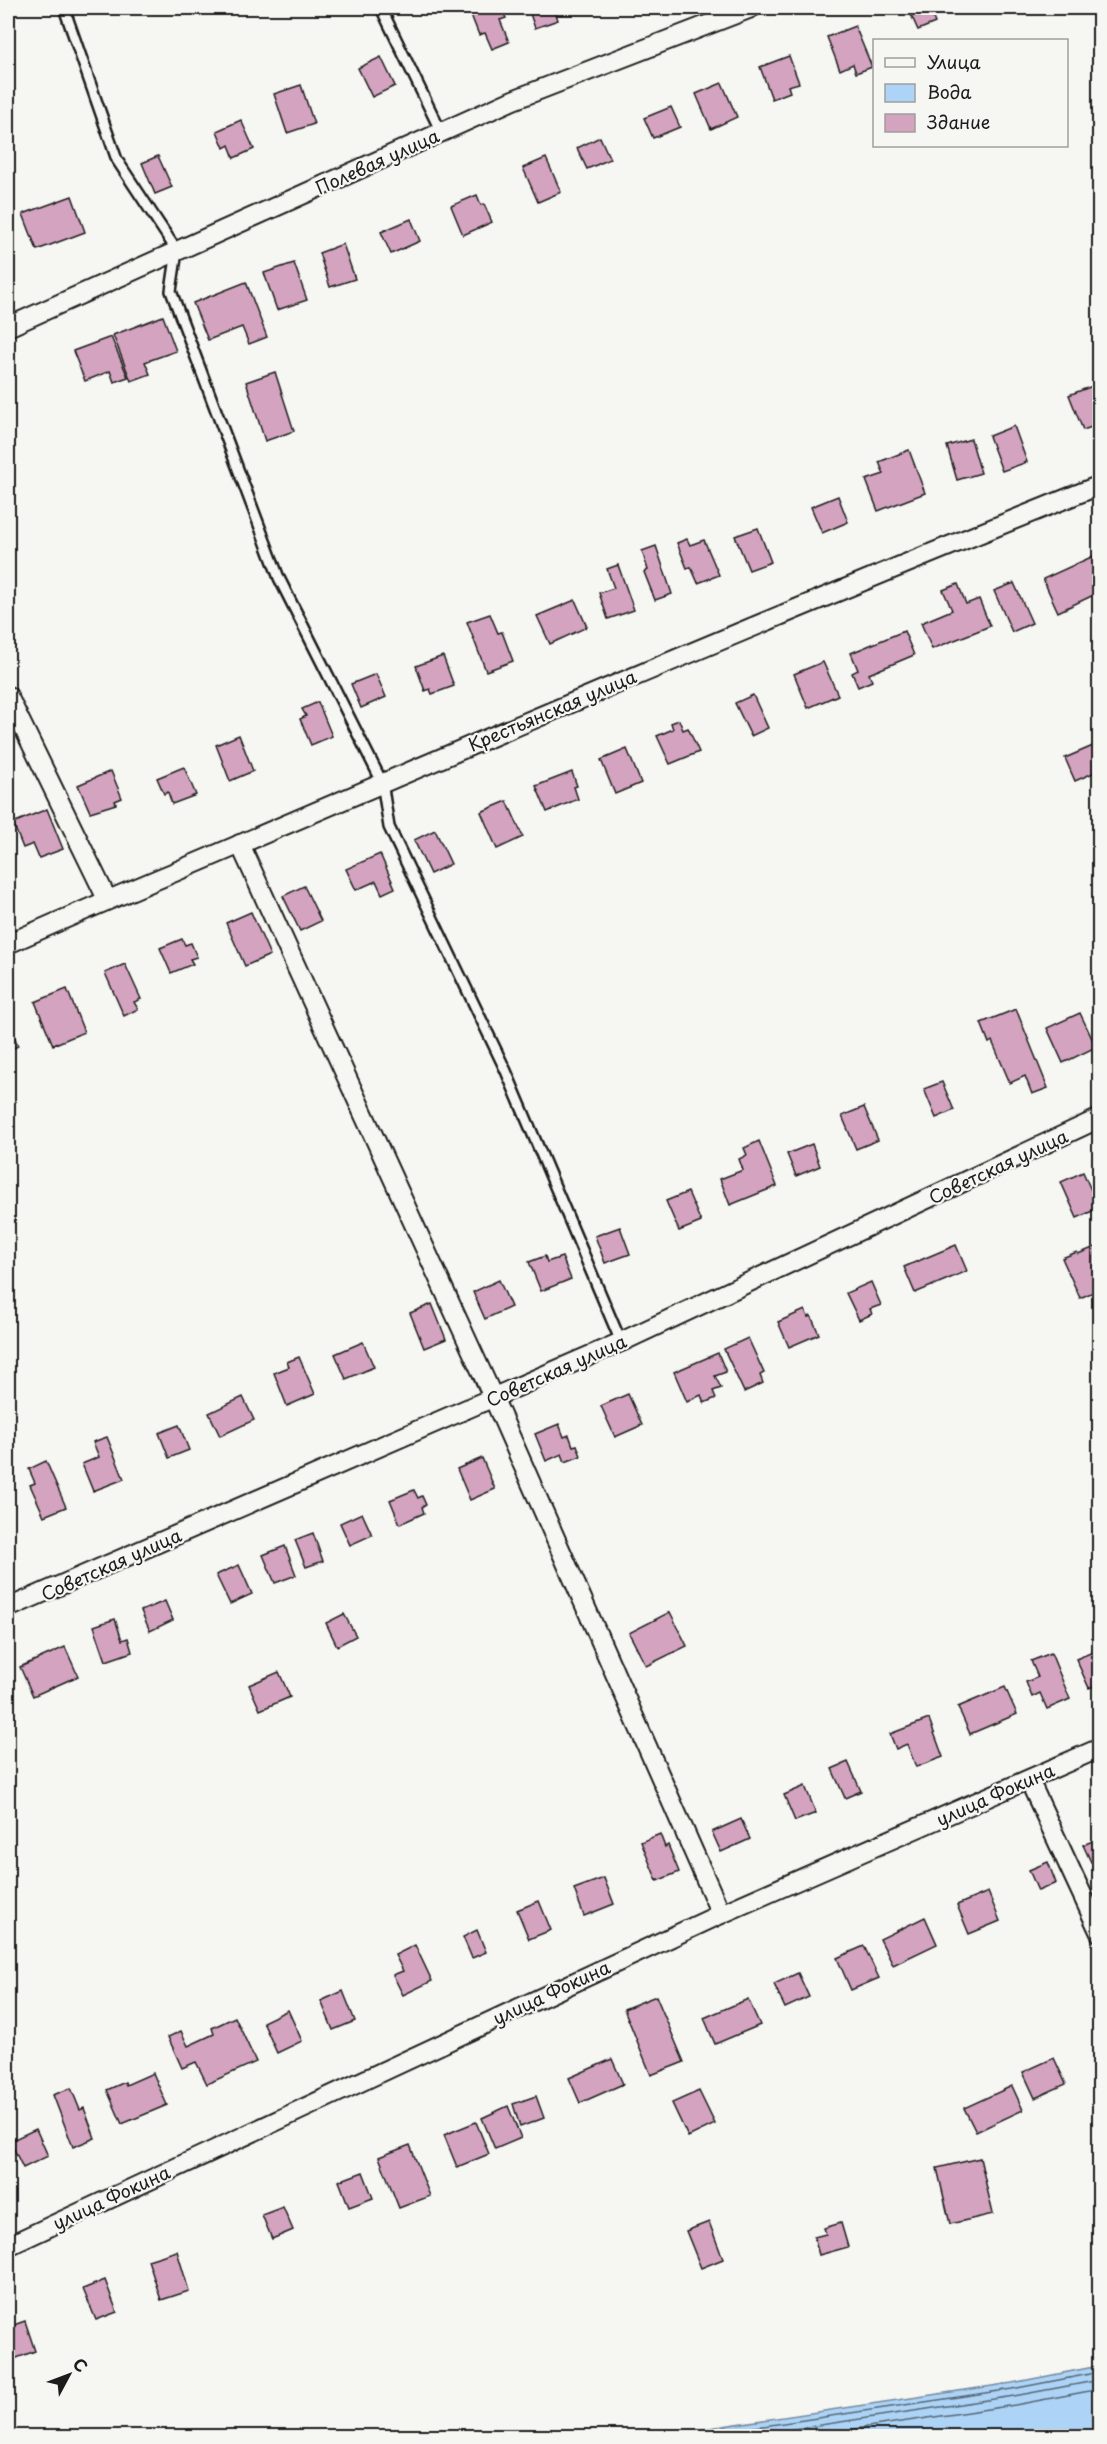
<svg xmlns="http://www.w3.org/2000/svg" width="1107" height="2444" viewBox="0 0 1107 2444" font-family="'Playpen Sans',sans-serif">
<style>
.water{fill:#add4f7;stroke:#738a9f;stroke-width:1.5}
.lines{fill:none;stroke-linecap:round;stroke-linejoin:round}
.shore{stroke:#566674;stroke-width:1.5}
.building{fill:#d4a3c0;stroke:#1c1c1c;stroke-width:1.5}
.lane-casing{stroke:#1c1c1c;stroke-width:14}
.street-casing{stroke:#1c1c1c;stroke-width:22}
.lane{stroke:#f6f6f2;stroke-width:9}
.street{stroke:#f6f6f2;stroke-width:18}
.labels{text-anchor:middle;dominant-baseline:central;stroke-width:4.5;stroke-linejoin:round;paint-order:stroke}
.street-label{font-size:18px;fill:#1c1c1c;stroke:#f6f6f2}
</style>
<rect width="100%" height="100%" fill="#f6f6f2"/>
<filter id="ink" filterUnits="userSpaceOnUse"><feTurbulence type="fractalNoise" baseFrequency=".0167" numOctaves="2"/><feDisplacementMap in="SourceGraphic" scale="12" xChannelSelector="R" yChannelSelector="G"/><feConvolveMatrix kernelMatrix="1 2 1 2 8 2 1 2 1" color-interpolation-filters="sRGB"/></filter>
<g filter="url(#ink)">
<polygon class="water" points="1099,2366 1099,2436 656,2436 1012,2383"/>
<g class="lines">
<g class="shore">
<polyline points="696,2436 1012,2389 1100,2372"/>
<polyline points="746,2436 1014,2396 1100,2380"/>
<polyline points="807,2436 1015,2405 1100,2389"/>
</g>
</g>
<g class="building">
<polygon points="475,8 501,8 506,18 500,20 509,42 492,49 485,33 479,35 469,10"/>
<polygon points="528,8 554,8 558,20 535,28"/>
<polygon points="908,8 929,8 935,23 918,30"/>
<polygon points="855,26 872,67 856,73 853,64 840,70 827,37"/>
<polygon points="789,56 799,83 788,86 790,92 772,99 760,67"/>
<polygon points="381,57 395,86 372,97 358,68"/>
<polygon points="722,83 737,117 711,129 696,94"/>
<polygon points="301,85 314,124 287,133 274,94"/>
<polygon points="671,107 680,127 653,138 644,118"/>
<polygon points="241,120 254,149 234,158 229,145 224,148 217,131"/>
<polygon points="600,137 610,159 587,169 577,148"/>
<polygon points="158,156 172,187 155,194 142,163"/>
<polygon points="546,158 561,192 538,202 523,168"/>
<polygon points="477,195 481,205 484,204 492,222 463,235 451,206"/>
<polygon points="72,196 85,232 37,250 23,214"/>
<polygon points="411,219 420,241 391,254 381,232"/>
<polygon points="343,244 355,279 330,287 319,253"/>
<polygon points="294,263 307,300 277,310 264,273"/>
<polygon points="246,282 267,337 249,344 242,327 208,340 193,303"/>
<polygon points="163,316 176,351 145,362 150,374 131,381 113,335"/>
<polygon points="111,337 128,377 114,382 110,371 85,381 73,351"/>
<polygon points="275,372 294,431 265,441 246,382"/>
<polygon points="1100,383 1100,424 1083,430 1069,395"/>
<polygon points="1014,426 1027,462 1002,471 989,436"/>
<polygon points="971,439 981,473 957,480 947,446"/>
<polygon points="909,450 925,493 878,511 866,480 884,474 879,462"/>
<polygon points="838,496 848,522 822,533 811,507"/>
<polygon points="758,528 771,562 749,570 735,536"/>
<polygon points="687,539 690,545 704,540 719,575 698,583 691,567 687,568 677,543"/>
<polygon points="656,546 672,594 655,600 644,572 648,570 642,551"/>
<polygon points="1098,554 1100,592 1058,612 1043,579"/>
<polygon points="618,565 634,610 608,619 599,593 614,588 607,569"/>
<polygon points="1014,583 1032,623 1012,632 994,591"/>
<polygon points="958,584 966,604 979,599 990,626 932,649 921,623 952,610 943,590"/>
<polygon points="575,600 587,627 550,644 537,616"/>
<polygon points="490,614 498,633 502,632 513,661 486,671 467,622"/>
<polygon points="904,631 914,655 869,674 872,681 858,687 852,673 858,670 851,653"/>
<polygon points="443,656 454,686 432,694 430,689 425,691 416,666"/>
<polygon points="823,662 838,695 808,708 794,674"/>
<polygon points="376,674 386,697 361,708 351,684"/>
<polygon points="753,695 768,728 751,736 735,703"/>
<polygon points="318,702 332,736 311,745 300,719 306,716 302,709"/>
<polygon points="679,720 683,730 688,728 699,752 670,764 657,736 673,729 671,723"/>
<polygon points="239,735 253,771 230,781 216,745"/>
<polygon points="1100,743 1100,770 1075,781 1065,758"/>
<polygon points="627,749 641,783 615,794 601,760"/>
<polygon points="184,767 196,795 172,804 168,792 164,794 157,778"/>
<polygon points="111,771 122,798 115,801 116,804 90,812 78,785"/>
<polygon points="572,772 577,786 574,787 578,799 547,812 536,786"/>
<polygon points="507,801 523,837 497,849 481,812"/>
<polygon points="47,809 63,849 39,858 33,844 23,848 13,823"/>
<polygon points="435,830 451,864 430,874 414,840"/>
<polygon points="380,854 395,888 382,894 376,881 356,890 346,869"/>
<polygon points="304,886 321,921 300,931 283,896"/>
<polygon points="251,912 270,955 245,966 226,923"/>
<polygon points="182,939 185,945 191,943 197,957 190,959 193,964 171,973 160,948"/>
<polygon points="125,964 141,999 134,1002 138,1009 124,1016 105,973"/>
<polygon points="67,989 84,1032 53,1045 35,1002"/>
<polygon points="1016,1009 1048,1088 1032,1094 1025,1076 1010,1083 992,1041 989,1043 981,1023"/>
<polygon points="1080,1013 1096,1047 1063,1063 1047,1028"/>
<polygon points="8,1020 18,1046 8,1051"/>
<polygon points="942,1082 954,1110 936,1118 924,1089"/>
<polygon points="864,1107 878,1140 856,1149 842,1116"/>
<polygon points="759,1141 777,1186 730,1205 720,1179 743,1170 739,1159 747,1155 744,1148"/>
<polygon points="812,1144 820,1166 796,1176 787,1154"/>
<polygon points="1083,1172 1099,1208 1077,1218 1061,1182"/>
<polygon points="688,1192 701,1222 679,1231 666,1201"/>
<polygon points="620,1227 630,1254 605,1263 595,1236"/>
<polygon points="956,1245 967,1271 915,1293 904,1267"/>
<polygon points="1100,1245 1100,1289 1080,1298 1062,1258 1077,1252 1078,1254"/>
<polygon points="545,1256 547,1262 562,1257 571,1279 541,1291 529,1262"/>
<polygon points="499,1280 511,1307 485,1319 473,1292"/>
<polygon points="871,1282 881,1305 870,1309 872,1314 859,1320 846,1293"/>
<polygon points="432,1304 446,1339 424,1348 410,1313"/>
<polygon points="805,1310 808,1317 811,1316 819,1334 789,1347 778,1322"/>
<polygon points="748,1338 764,1373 760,1375 763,1383 744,1392 724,1349"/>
<polygon points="363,1342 374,1367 346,1379 335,1354"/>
<polygon points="718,1353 726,1372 715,1376 721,1388 713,1391 716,1398 704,1403 701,1395 687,1402 674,1372"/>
<polygon points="299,1357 315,1394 287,1406 274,1373 289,1367 287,1362"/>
<polygon points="628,1394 642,1425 615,1437 601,1406"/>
<polygon points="243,1397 254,1420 220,1436 209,1413"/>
<polygon points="559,1424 564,1437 569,1435 573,1446 577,1445 581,1456 565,1462 562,1454 546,1461 535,1434"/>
<polygon points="179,1425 189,1450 169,1458 159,1433"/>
<polygon points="107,1437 124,1479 93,1491 82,1464 99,1457 93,1442"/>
<polygon points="482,1458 495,1489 470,1500 457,1469"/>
<polygon points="46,1461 66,1507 44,1516 30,1485 35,1483 29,1469"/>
<polygon points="414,1490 418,1498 422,1496 426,1505 422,1507 424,1513 400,1524 390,1500"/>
<polygon points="362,1513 372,1535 350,1545 340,1523"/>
<polygon points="313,1533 323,1561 306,1567 295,1540"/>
<polygon points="285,1546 296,1575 275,1583 263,1555"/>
<polygon points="239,1565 252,1594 230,1604 216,1575"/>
<polygon points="165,1601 173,1620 150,1631 141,1611"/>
<polygon points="670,1612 687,1646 646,1666 629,1633"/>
<polygon points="344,1614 356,1636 337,1646 326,1623"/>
<polygon points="115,1619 122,1640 128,1638 132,1652 106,1661 94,1626"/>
<polygon points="65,1647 78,1676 33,1696 20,1667"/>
<polygon points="1100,1649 1100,1684 1089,1688 1076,1659"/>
<polygon points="1051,1653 1070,1699 1047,1709 1040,1693 1032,1697 1026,1682 1038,1677 1031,1661"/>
<polygon points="279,1672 290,1697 260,1710 249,1685"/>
<polygon points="1005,1687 1017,1714 970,1734 958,1707"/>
<polygon points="929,1719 943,1757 916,1767 907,1744 896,1749 890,1734"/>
<polygon points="848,1762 861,1791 845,1798 832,1769"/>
<polygon points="805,1786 816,1813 795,1821 784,1795"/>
<polygon points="741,1819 750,1839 721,1852 712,1832"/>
<polygon points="660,1834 665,1847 668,1845 679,1872 657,1881 641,1842"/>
<polygon points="1100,1838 1100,1858 1091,1862 1083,1845"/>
<polygon points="1048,1862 1056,1883 1038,1891 1029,1870"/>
<polygon points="604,1878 614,1904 584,1916 574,1889"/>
<polygon points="988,1892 1000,1921 969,1934 957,1905"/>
<polygon points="539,1901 551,1930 529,1939 517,1910"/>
<polygon points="925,1917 937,1944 893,1965 880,1939"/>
<polygon points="477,1930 486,1952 472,1958 463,1937"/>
<polygon points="415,1945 432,1981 403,1995 393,1975 403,1971 395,1955"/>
<polygon points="864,1946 879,1978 851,1990 837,1958"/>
<polygon points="798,1973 809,1997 785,2008 774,1984"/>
<polygon points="343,1991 355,2021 333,2030 321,2001"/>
<polygon points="656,1996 684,2062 651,2075 624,2009"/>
<polygon points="748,1999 760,2025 715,2044 704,2018"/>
<polygon points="288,2010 302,2041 277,2053 263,2022"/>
<polygon points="235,2017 256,2062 207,2084 196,2062 182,2068 168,2037 181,2031 188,2046 214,2034 212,2028"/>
<polygon points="1054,2058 1066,2084 1035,2098 1023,2072"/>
<polygon points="612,2059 623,2084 580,2103 569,2078"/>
<polygon points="153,2073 167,2105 122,2124 107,2090 125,2082 126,2085"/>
<polygon points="1012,2086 1023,2110 976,2132 964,2108"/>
<polygon points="71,2088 80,2110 84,2108 95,2138 73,2147 53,2095"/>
<polygon points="699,2091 715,2124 688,2137 672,2103"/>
<polygon points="536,2096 544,2118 520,2127 513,2104"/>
<polygon points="508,2106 521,2138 495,2149 482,2118"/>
<polygon points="476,2122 489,2154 457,2167 444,2135"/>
<polygon points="36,2129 48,2156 23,2168 10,2141"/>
<polygon points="410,2145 430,2196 399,2208 379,2157"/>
<polygon points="980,2158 993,2214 950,2224 937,2168"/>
<polygon points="363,2172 373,2198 349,2207 339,2181"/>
<polygon points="283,2207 293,2230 272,2239 262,2215"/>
<polygon points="709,2222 723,2259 701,2268 686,2231"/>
<polygon points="841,2223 848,2247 819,2255 814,2237 826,2234 824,2228"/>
<polygon points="177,2251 189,2291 161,2300 148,2260"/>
<polygon points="105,2280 117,2312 96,2320 83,2289"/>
<polygon points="25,2321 35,2351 9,2361 8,2327"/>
</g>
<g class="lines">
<defs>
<g id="lane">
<polyline points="64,8 117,160 177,251 171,291 279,578 382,782 389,827 506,1071 621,1342"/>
<polyline points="381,8 441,132"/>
</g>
<g id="street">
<polyline points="8,327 513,100 751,8"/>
<polyline points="8,696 107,899"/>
<polyline points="240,844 493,1397 721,1914"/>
<path d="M8,944C85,909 164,877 243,843C527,721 812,600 1100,485"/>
<polyline points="8,1608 621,1342 1100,1118"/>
<polyline points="1029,1780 1100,1933"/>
<polyline points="8,2246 721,1914 1100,1748"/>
</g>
</defs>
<use href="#lane" class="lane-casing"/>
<use href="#street" class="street-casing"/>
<use href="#lane" class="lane"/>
<use href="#street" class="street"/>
</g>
</g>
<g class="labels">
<g class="street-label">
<text transform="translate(377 161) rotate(-24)">Полевая улица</text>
<text transform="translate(552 710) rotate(-23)">Крестьянская улица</text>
<text transform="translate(998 1166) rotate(-25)">Советская улица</text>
<text transform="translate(556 1370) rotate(-24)">Советская улица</text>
<text transform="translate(111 1564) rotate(-24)">Советская улица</text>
<text transform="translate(995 1794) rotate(-24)">улица Фокина</text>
<text transform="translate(551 1992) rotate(-25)">улица Фокина</text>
<text transform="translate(111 2197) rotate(-25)">улица Фокина</text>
</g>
</g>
<rect width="1107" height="2444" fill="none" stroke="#f6f6f2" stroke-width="30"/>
<rect x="15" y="15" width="1077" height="2414" fill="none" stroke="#1c1c1c" stroke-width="2" filter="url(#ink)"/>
<rect x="873" y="39" width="195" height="108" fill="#f6f6f2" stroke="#9f9f9c" stroke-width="1.5"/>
<rect x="885" y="58" width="30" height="9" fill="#f6f6f2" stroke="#9f9f9c" stroke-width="1.5"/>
<text x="927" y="69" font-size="18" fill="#1c1c1c">Улица</text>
<rect x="885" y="84" width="30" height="18" fill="#add4f7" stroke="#9f9f9c" stroke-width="1.5"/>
<text x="927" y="99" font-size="18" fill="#1c1c1c">Вода</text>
<rect x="885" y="114" width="30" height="18" fill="#d4a3c0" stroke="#9f9f9c" stroke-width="1.5"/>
<text x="927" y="129" font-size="18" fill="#1c1c1c">Здание</text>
<g transform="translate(69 2375) rotate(49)" stroke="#f6f6f2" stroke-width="4.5" paint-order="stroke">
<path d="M0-4.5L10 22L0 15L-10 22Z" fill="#1c1c1c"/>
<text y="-9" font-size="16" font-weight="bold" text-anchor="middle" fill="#1c1c1c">С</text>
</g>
</svg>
